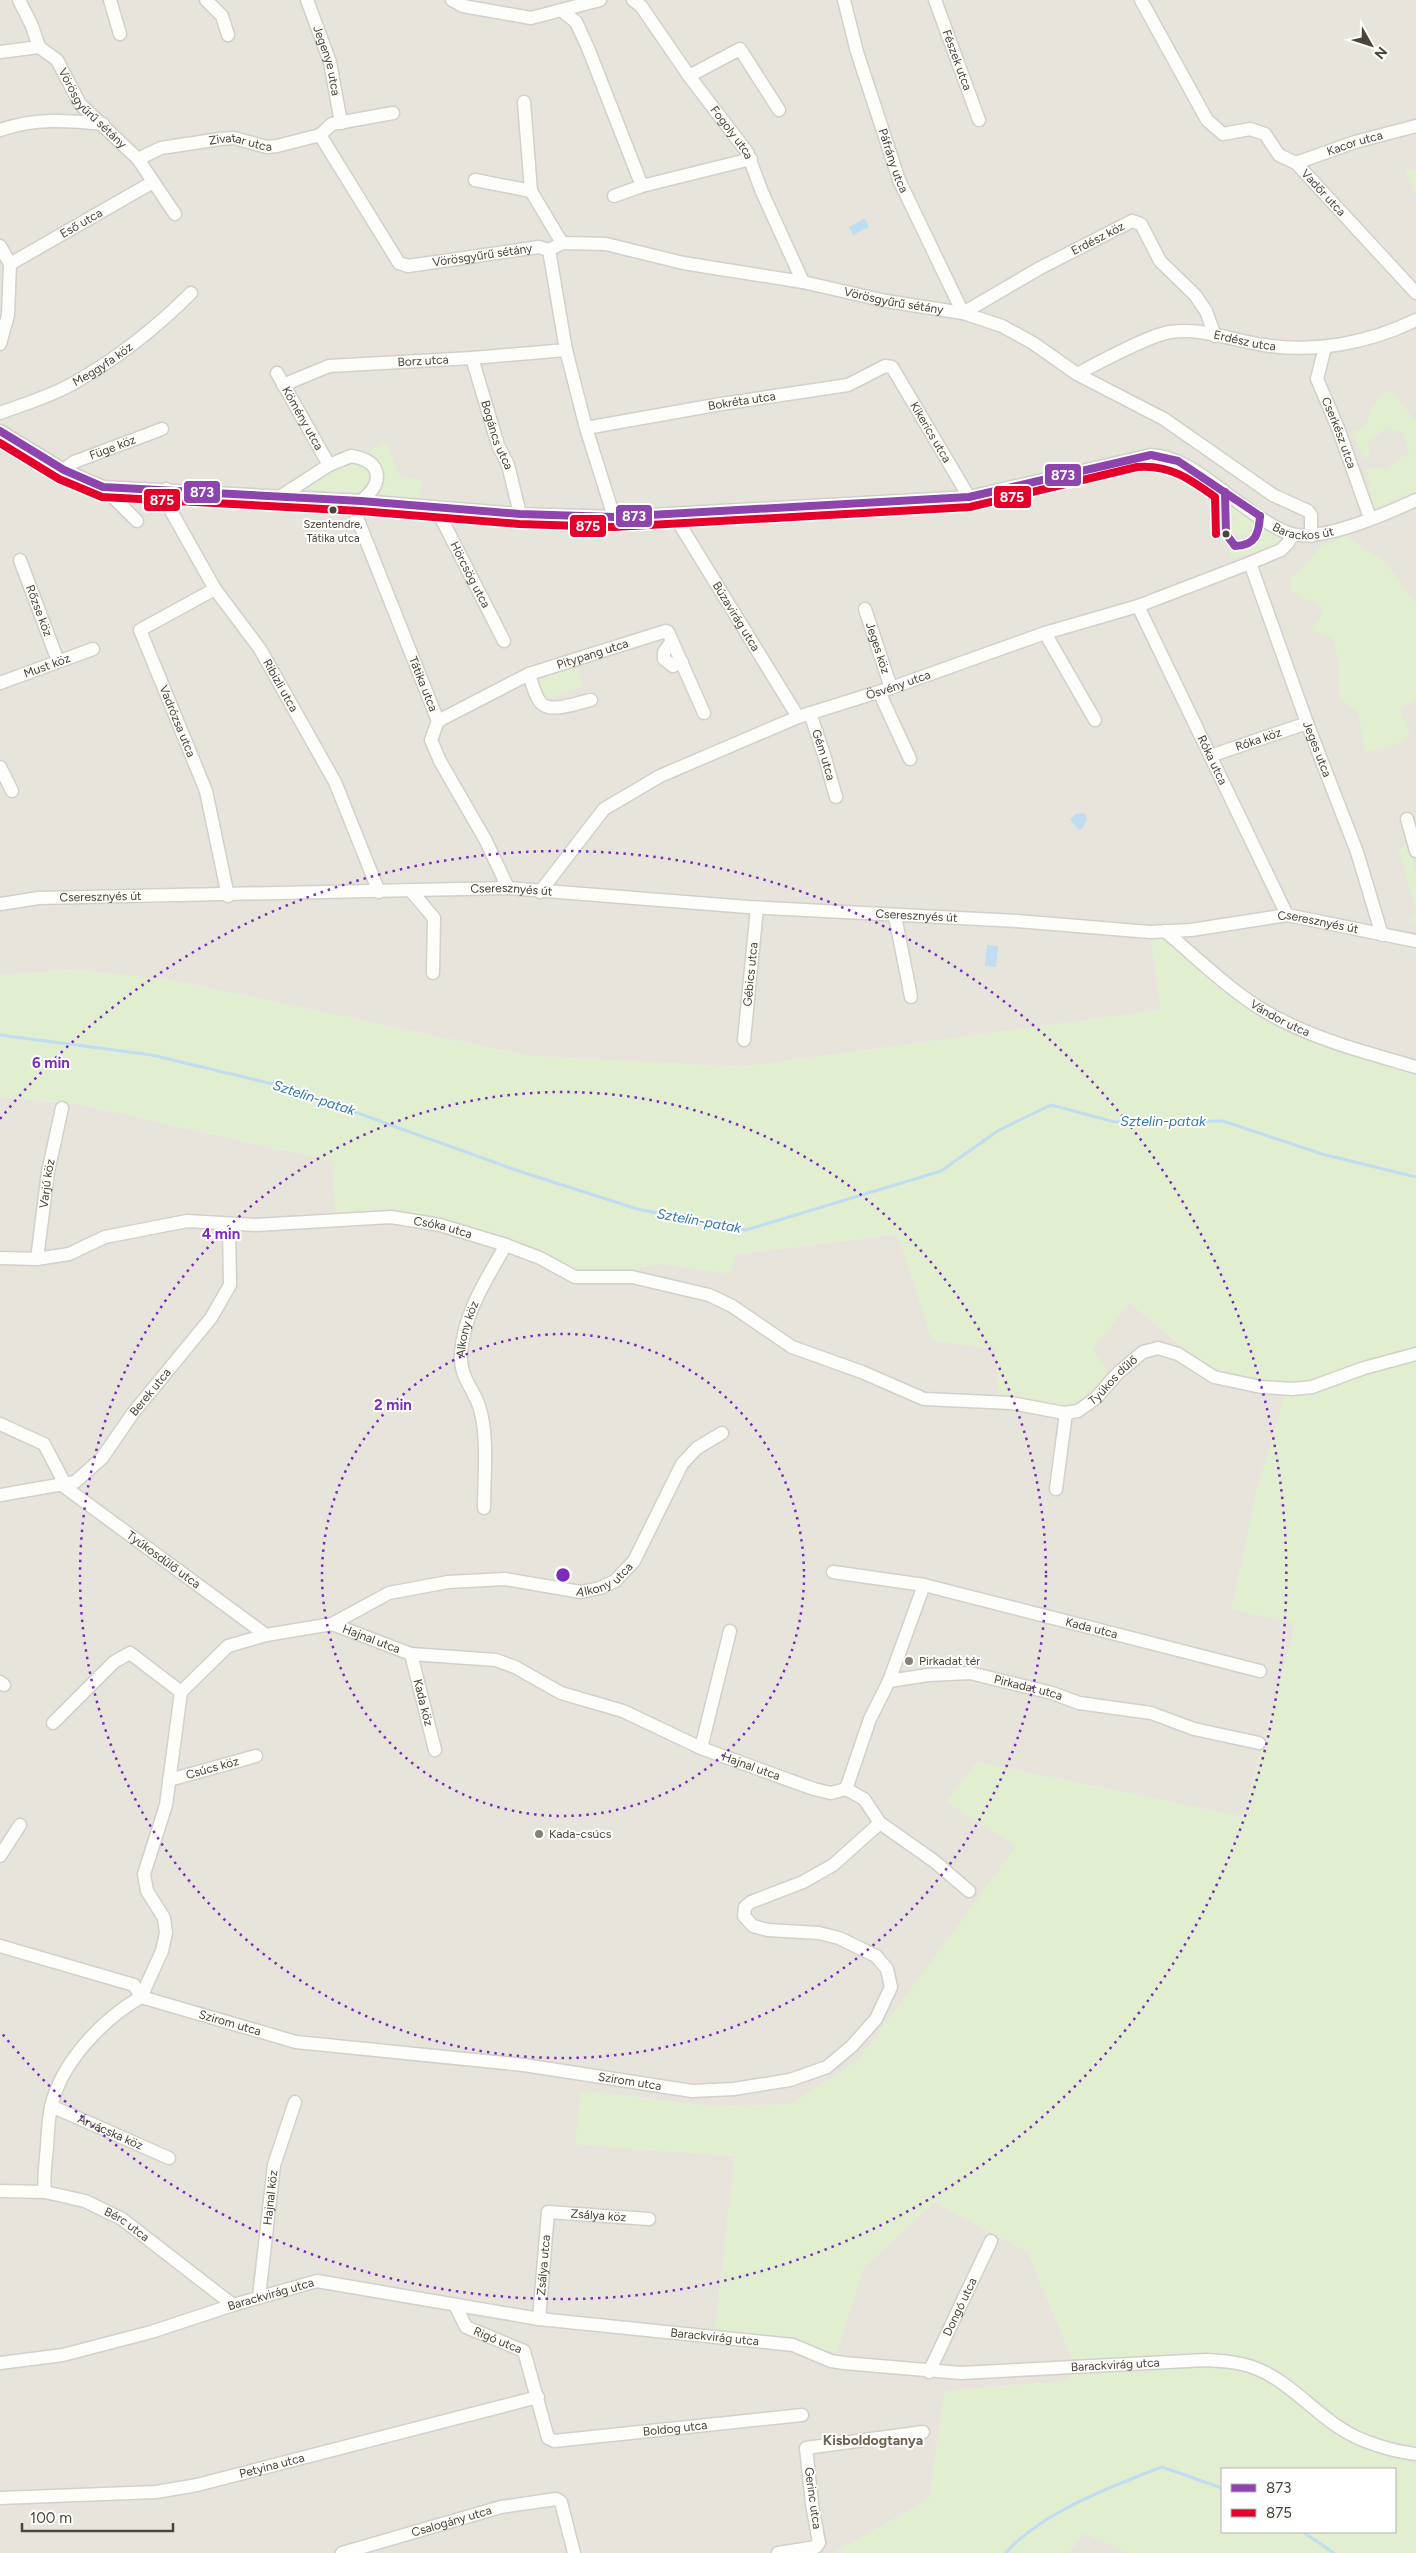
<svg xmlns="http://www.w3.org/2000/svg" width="1416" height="2553" viewBox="0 0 1416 2553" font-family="Figtree,sans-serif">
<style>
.residential{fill:#e7e4dc}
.green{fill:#e1eecf;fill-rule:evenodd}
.water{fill:#c0ddf1}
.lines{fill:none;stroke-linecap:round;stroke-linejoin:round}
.stream{stroke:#c0ddf1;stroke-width:3}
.minor-casing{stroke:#d2d0cb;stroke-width:15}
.minor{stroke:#fdfdfc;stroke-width:12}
.bus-1-casing{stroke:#fff;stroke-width:11}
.bus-2-casing{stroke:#fff;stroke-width:11}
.bus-1{stroke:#8e44ad;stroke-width:8}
.bus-2{stroke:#e4002b;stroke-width:8}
.ring{fill:none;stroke:#7b2cbf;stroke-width:2.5;stroke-dasharray:2.5 5}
.bus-dot{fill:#4b4439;stroke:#fff;stroke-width:2}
.poi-dot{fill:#868178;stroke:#fff;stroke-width:2}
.labels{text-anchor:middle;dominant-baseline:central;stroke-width:4;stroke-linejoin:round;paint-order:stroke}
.bus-label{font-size:11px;fill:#4b4439;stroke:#fff}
.street-label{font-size:12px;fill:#4b4439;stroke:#fff}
.poi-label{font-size:12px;fill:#4b4439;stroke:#fff;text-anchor:start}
.water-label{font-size:14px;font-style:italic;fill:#2e7ab2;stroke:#fff}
.neighbourhood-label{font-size:14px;font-weight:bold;fill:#6e6250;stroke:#fff}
.centre{fill:#7b2cbf;stroke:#fff;stroke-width:2.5}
.ring-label{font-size:15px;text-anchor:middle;font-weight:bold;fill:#7b2cbf;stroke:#fff;stroke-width:4;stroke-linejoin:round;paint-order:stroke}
.line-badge{stroke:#fff;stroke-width:2}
.badge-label{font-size:14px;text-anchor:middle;font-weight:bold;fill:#fff}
</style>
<rect width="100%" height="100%" fill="#f4f2ee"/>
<g class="residential">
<polygon points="0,0 1416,0 1416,1067 1283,1021 1150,932 1161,1010 741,1067 529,1056 172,980 76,970 0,975"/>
<polygon points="0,1097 78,1104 332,1161 391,1217 641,1267 657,1264 680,1265 731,1273 735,1254 898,1234 932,1340 996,1349 999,1396 1093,1349 1129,1302 1187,1351 1219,1373 1288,1386 1256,1494 1232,1609 1296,1623 1243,1817 977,1762 947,1802 1017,1846 858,2061 791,2104 718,2107 581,2091 576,2144 735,2156 715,2331 782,2340 837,2352 863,2268 934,2202 1028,2252 1071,2356 1068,2381 945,2391 929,2499 834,2553 0,2553"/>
<polygon points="1084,2533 1129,2553 1068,2553"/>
</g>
<g class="green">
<polygon points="1416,169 1416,196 1404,170"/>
<path d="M1392,391L1416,421V492L1373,509L1366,469L1380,467L1386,469L1409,452L1402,432L1388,428L1367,441L1371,455L1364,460L1351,432C1370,426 1365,424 1371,409C1374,403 1378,399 1381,394Z"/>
<polygon points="386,442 400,476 423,481 418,502 379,499 383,479 370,450"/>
<path d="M352,460L369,467C374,481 370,490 355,493L297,489Z"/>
<polygon points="1229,499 1255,518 1254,530 1250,534 1237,535 1232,530 1231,522 1236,521 1236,516 1230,516"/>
<path d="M1264,526L1284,534L1285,540L1282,543L1231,559L1229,546C1247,551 1265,547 1264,526Z"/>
<polygon points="1346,536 1385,561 1416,603 1416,699 1400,710 1411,736 1391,747 1365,752 1358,713 1339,698 1339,667 1334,639 1311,630 1320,618 1323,608 1290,591 1291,577 1307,564 1319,547"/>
<polygon points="577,666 584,686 545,700 538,681"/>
<polygon points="1408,846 1416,875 1416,923 1409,923 1416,911 1398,849"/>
<path d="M1165,931L1262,1009L1416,1067V2553H1129L1084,2533L1068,2553H834L929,2499L945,2391L1068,2381L1071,2356L1028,2252L934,2202L863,2268L837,2352L782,2340L715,2331L735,2156L575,2144L581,2091L718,2107L791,2104L858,2061L1016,1846L946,1802L977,1762L1243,1817L1296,1624L1232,1609L1256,1494L1288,1386L1219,1373L1187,1351L1129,1302L1093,1349L1109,1374L1089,1398L1073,1410L998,1396L996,1349L932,1340L898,1234L735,1254L731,1274L657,1264L641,1267L632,1277L589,1279L440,1225L335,1221L332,1161L78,1104L0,1097V975L76,970L172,980L529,1056L741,1067L1161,1010L1150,932ZM1222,2469H1395V2532H1222Z"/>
</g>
<g class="water">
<polygon points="865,218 869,227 853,235 849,227"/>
<polygon points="1084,813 1087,819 1082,829 1078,830 1070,819 1076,814"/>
<polygon points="987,945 998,946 996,967 985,966"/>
</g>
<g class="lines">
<g class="stream">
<polyline points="0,1035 152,1055 285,1087 516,1170 637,1209 746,1230 941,1171 999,1130 1051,1105 1115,1122 1223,1121 1322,1154 1416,1177"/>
<polyline points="1303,2532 1334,2553"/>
<path d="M1006,2553C1041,2512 1113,2486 1162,2467L1222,2488"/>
</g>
<defs>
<g id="minor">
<path id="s1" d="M19,0L32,26L39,47L57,60L80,104L138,159L175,214"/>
<polyline points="110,0 120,34"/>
<polyline points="206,0 222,16 228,35"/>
<path id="s2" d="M307,0L330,62L341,123"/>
<polyline points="452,0 463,6 531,18 600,0"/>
<path id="s3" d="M633,0L641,6L689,76L747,152L762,192L803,282"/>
<path id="s4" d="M844,0L857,52L899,180L963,313L1040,268L1132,221L1141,224L1160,261L1195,295L1206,311L1215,336"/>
<path id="s5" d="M935,0L979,120"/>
<path id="s6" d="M1141,0L1207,120L1223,134L1250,129L1265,134L1279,155L1296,163L1416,293"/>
<polyline points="561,10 576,22 588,48 642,186"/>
<polyline points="0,52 39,47"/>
<polyline points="689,76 740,49 779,110"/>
<polyline points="524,102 531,191"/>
<path d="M0,130C35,118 67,120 103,124"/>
<path id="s7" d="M320,135L399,263L408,266L539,247L549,250L562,243L606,244L683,263L803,282L886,301L963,313L1002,326L1033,343L1077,374L1164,419L1273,495L1308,511L1311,515V536"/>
<path id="s8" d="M138,159L161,148L220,139L234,138L267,147L277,146L320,135L332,124L393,113"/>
<path id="s9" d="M1296,163L1355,142L1416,126"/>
<polyline points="475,180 531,191 562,243"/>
<polyline points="614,196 642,186 751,159"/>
<polyline points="0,246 10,264 8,315 0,344"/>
<path id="s10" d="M10,264L153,182"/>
<path id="s11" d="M1325,347L1317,379L1338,428L1370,518"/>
<polyline points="566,350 586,428 614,517"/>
<path id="s12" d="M472,358L498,445L508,465L520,514"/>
<path id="s13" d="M277,373L329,465"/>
<path id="s14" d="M1077,374C1100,362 1147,336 1170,332C1201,327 1234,341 1264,345C1316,353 1369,343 1416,320"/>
<path id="s15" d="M283,385L329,366L472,358L566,350L549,250"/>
<path id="s16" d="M0,413C24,404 49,397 72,384C117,359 155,329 191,293"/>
<path id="s17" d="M586,428L721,404L848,385L885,366L892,367L969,497"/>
<path id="s18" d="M0,431L64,470L103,487L361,501L520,514L614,517L969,497L1151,455C1177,457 1195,470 1215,485C1235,499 1269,528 1292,534C1322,542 1388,513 1416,500"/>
<path id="s19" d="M64,470L74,462L162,429"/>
<polyline points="103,487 137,521"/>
<path id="s20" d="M166,489L171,511L215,589L260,649L335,782L379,892"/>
<path d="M281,496L329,465L351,456C382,461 385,482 361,501"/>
<path id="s21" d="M350,500L438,721L431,740L440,761L486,841L508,888"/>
<path id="s22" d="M436,508L504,641"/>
<path id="s23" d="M674,515L798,717"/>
<path id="s24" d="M20,560L58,661"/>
<path id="s25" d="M1250,563L1307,723L1357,852L1382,935"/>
<path id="s26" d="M215,589L140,630L206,791L228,896"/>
<path id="s27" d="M1138,606L1287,915"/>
<path id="s28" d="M865,609L891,688"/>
<polyline points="1045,633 1095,720"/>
<polyline points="672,641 664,652 664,659 673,666 682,662"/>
<path d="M529,674C532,683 535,697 541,703C551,714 579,702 591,700"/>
<path id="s29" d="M0,683L93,649"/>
<polyline points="879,692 910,759"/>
<path id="s30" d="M810,713L825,758L836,797"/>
<path id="s31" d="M438,721L529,674L666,631L668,632L704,713"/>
<path id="s32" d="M1210,756L1307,723"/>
<polyline points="0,767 12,791"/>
<polyline points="1407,819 1416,851"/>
<polyline points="412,892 434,918 433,973"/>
<path id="s33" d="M540,892L604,809L660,776L798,717L891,688L1045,633L1138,606L1250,563L1281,550L1288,543L1292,534"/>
<path id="s34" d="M0,904L39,898L508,888L748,907L1017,921L1150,932L1191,930L1287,915L1416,941"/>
<polyline points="895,916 911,997"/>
<path id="s35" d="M1165,931C1202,962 1239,1000 1283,1021C1324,1042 1372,1054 1416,1067"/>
<path id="s36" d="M744,1040L757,908"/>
<path id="s37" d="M0,1258L37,1259L69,1254L105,1237L187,1221L256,1225L391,1217L440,1225L506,1245L540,1258L575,1277H632L709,1295L732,1306L792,1347L862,1372L924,1399L1011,1403L1064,1413L1078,1411L1096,1398L1118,1373L1143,1352L1158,1348L1178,1354L1214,1377L1261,1387L1292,1389L1312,1387L1364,1368L1416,1354"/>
<path id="s38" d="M37,1259L48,1172L62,1108"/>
<polyline points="0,1424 44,1444 65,1484"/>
<path id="s39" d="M62,1485L266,1635"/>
<polyline points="1056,1489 1066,1413"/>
<path id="s40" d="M0,1495L75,1482L102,1458L133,1413L211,1318L230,1285L229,1225"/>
<path id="s41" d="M484,1508C484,1477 488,1442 481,1413C476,1389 459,1380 461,1353C464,1313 487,1278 506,1245"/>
<path id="s42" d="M833,1572L924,1585L1260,1671"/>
<path id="s43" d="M332,1624L389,1593L448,1582L505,1579L581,1592L600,1588L615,1581L634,1561L682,1464L697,1448L722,1433"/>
<path id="s44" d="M411,1654L435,1750"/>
<polyline points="889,1681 924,1585"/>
<polyline points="0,1682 4,1685"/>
<polyline points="53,1723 114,1662 130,1653 181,1692"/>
<polyline points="701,1748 730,1631"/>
<path id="s45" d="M169,1780L256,1756"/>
<path id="s46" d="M846,1789L870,1719L889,1681L928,1675L970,1673L1052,1693L1079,1703L1151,1713L1194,1729L1259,1743"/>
<polyline points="846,1789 864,1799 880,1823 934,1861 969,1891"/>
<polyline points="0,1856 20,1825"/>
<path id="s47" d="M0,1946L134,1985L141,1997L296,2042L524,2065L692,2091L734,2089L790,2080L827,2067L852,2046L876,2019L891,1987L887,1969L876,1956L839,1938L819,1933L768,1930L753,1926L744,1916L745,1907L751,1902L803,1882L833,1865L880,1823"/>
<path id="s48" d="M141,1997L162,1951L166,1933L164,1918L147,1891L144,1874L166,1805L181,1692L228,1646L266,1635L332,1624L411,1654L496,1660L515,1667L561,1693L623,1711L701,1748L764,1771L814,1789L831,1793L846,1789"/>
<path id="s49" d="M51,2106L169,2158"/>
<path id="s50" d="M0,2191L45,2192L85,2201L122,2219L233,2305"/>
<path d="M45,2192C43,2177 46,2161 47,2146C48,2133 48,2120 51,2108C60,2063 103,2019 141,1997"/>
<path id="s51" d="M259,2297L274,2165L295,2102"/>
<path id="s52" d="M455,2305L466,2327L524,2351L548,2438L554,2441L802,2415"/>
<path id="s53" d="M539,2319L548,2212L649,2219"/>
<path id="s54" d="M0,2363L63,2355L151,2332L233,2305L317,2281L539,2319L793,2345L831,2361L844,2363L961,2373L1206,2360C1222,2361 1239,2362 1255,2368C1287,2380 1312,2410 1340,2428C1361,2442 1391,2451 1416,2454"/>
<path id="s55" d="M929,2372L991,2241"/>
<path id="s56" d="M0,2498L156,2492L197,2485L538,2397"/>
<path id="s57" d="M342,2553L501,2507L556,2499L561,2502L574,2553"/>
<polyline points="778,2553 816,2547 819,2543 812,2504 806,2448 923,2432"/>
</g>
</defs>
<use href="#minor" class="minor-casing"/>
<use href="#minor" class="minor"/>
<defs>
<g id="bus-1">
<polyline points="0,431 64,470 103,487 361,501 520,514 614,517 969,497 1151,455 1178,461 1260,516"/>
<path d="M1225,492L1226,534L1235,546C1255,546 1259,534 1260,516"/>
</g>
<path id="bus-2" d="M0,443L59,479L102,497L360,511L519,524L614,527L970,507L1137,467C1169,464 1190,479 1215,497L1216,534"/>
</defs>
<use href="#bus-1" class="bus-1-casing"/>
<use href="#bus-2" class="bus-2-casing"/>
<use href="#bus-1" class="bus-1"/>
<use href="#bus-2" class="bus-2"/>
</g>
<g class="ring">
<circle cx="563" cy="1575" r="241"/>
<circle cx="563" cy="1575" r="483"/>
<path d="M0 1119A724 724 0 1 1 0 2031"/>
</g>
<g class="bus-dot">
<circle cx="333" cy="510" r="4.5"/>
<circle cx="1226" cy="534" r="4.5"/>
</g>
<g class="poi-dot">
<circle cx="909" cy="1661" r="5"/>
<circle cx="539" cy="1834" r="5"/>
</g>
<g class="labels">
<g class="bus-label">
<text x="333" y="524">Szentendre,<tspan x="333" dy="14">Tátika utca</tspan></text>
</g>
<g class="street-label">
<text stroke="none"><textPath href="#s5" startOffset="64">Fészek utca</textPath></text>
<text stroke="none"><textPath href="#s2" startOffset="64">Jegenye utca</textPath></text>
<text stroke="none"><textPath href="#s1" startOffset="134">Vörösgyűrű sétány</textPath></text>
<text stroke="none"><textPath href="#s3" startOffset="166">Fogoly utca</textPath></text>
<text stroke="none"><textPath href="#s8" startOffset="106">Zivatar utca</textPath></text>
<text stroke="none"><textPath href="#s9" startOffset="62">Kacor utca</textPath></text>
<text stroke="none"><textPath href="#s4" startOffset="168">Páfrány utca</textPath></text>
<text stroke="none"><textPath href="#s6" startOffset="286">Vadőr utca</textPath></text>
<text stroke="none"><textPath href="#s10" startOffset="82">Eső utca</textPath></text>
<text stroke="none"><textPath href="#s4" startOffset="490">Erdész köz</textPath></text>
<text stroke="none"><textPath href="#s7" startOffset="235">Vörösgyűrű sétány</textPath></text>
<text stroke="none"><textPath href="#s7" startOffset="655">Vörösgyűrű sétány</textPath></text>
<text stroke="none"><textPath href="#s14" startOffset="178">Erdész utca</textPath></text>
<text stroke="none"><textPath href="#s15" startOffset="144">Borz utca</textPath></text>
<text stroke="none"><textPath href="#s16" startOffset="114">Meggyfa köz</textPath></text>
<text stroke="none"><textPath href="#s17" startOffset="158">Bokréta utca</textPath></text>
<text stroke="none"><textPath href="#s13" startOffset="52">Kömény utca</textPath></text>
<text stroke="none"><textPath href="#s17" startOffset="390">Kikerics utca</textPath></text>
<text stroke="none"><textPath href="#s11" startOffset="91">Cserkész utca</textPath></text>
<text stroke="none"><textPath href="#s12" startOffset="81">Bogáncs utca</textPath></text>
<text stroke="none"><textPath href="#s19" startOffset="54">Füge köz</textPath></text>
<text stroke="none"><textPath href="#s18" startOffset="1346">Barackos út</textPath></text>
<text stroke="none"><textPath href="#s22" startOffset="75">Hörcsög utca</textPath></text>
<text stroke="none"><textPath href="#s24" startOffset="54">Rőzse köz</textPath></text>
<text stroke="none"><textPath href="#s23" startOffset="119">Búzavirág utca</textPath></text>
<text stroke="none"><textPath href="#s28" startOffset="41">Jeges köz</textPath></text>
<text stroke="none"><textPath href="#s31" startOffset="169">Pitypang utca</textPath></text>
<text stroke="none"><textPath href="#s29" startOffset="50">Must köz</textPath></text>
<text stroke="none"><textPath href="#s21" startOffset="198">Tátika utca</textPath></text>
<text stroke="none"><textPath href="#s20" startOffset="229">Ribizli utca</textPath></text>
<text stroke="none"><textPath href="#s33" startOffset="425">Ösvény utca</textPath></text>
<text stroke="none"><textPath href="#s26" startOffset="184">Vadrózsa utca</textPath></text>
<text stroke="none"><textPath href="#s32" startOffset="51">Róka köz</textPath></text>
<text stroke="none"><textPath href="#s25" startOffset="198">Jeges utca</textPath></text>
<text stroke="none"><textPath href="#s30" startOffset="44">Gém utca</textPath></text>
<text stroke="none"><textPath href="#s27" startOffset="171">Róka utca</textPath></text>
<text stroke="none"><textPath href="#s34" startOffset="512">Cseresznyés út</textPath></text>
<text stroke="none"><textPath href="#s34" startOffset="101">Cseresznyés út</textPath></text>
<text stroke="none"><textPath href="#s34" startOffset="918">Cseresznyés út</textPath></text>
<text stroke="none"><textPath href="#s34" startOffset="1322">Cseresznyés út</textPath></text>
<text stroke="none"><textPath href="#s36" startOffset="66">Gébics utca</textPath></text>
<text stroke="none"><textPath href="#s35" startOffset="145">Vándor utca</textPath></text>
<text stroke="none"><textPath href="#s38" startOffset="76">Varjú köz</textPath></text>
<text stroke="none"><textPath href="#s37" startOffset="450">Csóka utca</textPath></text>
<text stroke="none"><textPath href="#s41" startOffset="184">Alkony köz</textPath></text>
<text stroke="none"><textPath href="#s37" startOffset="1170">Tyúkos dűlő</textPath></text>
<text stroke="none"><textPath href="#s40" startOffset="194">Berek utca</textPath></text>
<text stroke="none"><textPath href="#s39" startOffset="126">Tyúkosdűlő utca</textPath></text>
<text stroke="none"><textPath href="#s43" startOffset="286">Alkony utca</textPath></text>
<text stroke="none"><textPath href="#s42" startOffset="265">Kada utca</textPath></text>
<text stroke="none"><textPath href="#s48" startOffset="534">Hajnal utca</textPath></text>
<text stroke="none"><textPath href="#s46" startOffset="258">Pirkadat utca</textPath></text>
<text stroke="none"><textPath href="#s44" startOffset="50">Kada köz</textPath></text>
<text stroke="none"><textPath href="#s48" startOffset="939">Hajnal utca</textPath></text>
<text stroke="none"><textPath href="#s45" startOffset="45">Csúcs köz</textPath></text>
<text stroke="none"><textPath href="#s47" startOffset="246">Szirom utca</textPath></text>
<text stroke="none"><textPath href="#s47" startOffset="651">Szirom utca</textPath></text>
<text stroke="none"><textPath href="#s49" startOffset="65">Árvácska köz</textPath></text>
<text stroke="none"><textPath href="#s51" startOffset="100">Hajnal köz</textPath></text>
<text stroke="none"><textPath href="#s53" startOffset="158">Zsálya köz</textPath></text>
<text stroke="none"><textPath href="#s50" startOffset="134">Bérc utca</textPath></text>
<text stroke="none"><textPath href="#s53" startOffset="54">Zsálya utca</textPath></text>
<text stroke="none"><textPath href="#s54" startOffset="280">Barackvirág utca</textPath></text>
<text stroke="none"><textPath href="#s55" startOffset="72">Dongó utca</textPath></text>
<text stroke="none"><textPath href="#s54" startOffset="730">Barackvirág utca</textPath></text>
<text stroke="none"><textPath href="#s52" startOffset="59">Rigó utca</textPath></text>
<text stroke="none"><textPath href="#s54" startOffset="1135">Barackvirág utca</textPath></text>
<text stroke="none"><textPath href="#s52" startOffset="306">Boldog utca</textPath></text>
<text stroke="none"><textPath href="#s56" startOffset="275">Petyina utca</textPath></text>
<text transform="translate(813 2498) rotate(82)">Gerinc utca</text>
<text stroke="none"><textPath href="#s57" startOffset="114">Csalogány utca</textPath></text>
</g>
<g class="poi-label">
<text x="919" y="1661">Pirkadat tér</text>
<text x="549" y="1834">Kada-csúcs</text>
</g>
<g class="water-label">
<text transform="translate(314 1098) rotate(18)">Sztelin-patak</text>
<text x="1163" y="1121">Sztelin-patak</text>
<text transform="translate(699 1221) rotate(10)">Sztelin-patak</text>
</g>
<g class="neighbourhood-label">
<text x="873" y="2440">Kisboldogtanya</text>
</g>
</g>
<circle cx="563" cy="1575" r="8" class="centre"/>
<g class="ring-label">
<text x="51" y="1068">6 min</text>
<text x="221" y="1239">4 min</text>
<text x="393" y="1410">2 min</text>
</g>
<g class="line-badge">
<rect x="1044" y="463" width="38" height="24" rx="5" fill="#8e44ad"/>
<rect x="183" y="480" width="38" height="24" rx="5" fill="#8e44ad"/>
<rect x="993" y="485" width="39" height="24" rx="5" fill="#e4002b"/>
<rect x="143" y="488" width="38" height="24" rx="5" fill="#e4002b"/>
<rect x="615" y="504" width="38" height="24" rx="5" fill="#8e44ad"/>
<rect x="569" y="514" width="38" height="24" rx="5" fill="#e4002b"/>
</g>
<g class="badge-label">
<text x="1063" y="480">873</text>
<text x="202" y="497">873</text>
<text x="1012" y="502">875</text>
<text x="162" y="505">875</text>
<text x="634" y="521">873</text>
<text x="588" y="531">875</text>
</g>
<rect x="1221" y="2468" width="175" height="65" fill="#ffffff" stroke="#b7b4b0"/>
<rect x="1231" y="2484" width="25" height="8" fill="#8e44ad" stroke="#b7b4b0"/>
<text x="1266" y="2493" font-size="15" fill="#4b4439">873</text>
<rect x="1231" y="2509" width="25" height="8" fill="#e4002b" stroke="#b7b4b0"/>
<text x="1266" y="2518" font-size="15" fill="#4b4439">875</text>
<g transform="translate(1371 45) rotate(129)" stroke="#ffffff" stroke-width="4" paint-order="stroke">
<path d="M0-4L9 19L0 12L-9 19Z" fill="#4b4439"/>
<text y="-8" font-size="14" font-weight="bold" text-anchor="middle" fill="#4b4439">N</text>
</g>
<path d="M22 2523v8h151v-8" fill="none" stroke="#4b4439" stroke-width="2.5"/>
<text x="30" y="2523" font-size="15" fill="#4b4439" stroke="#ffffff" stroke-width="4" paint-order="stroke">100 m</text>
</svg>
